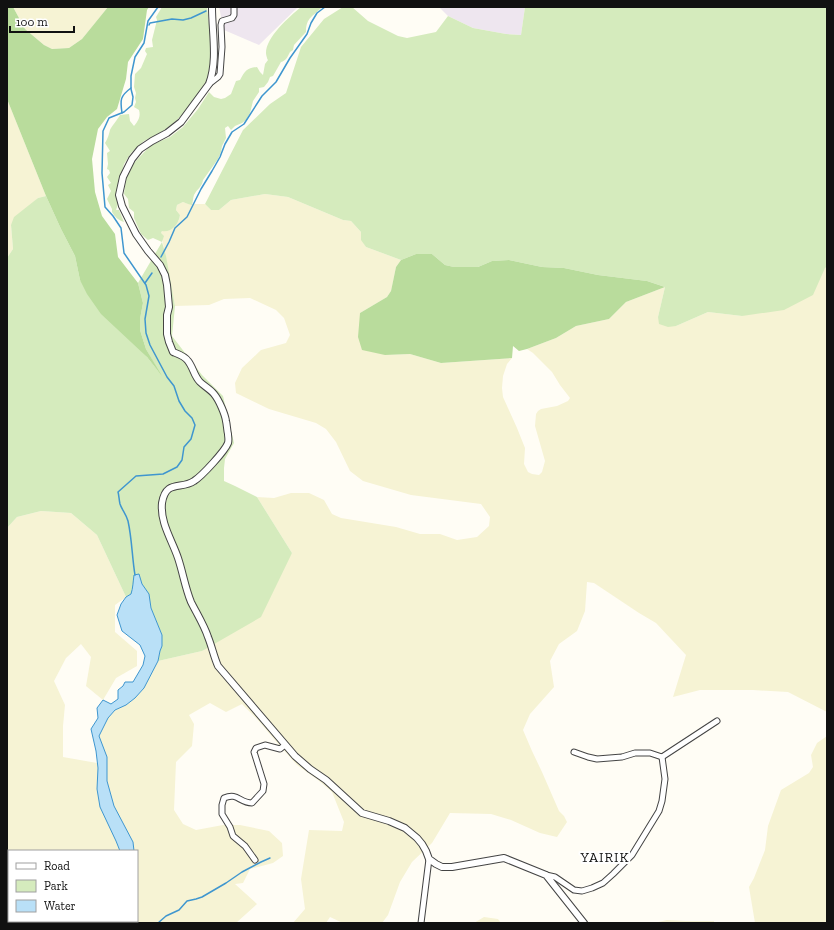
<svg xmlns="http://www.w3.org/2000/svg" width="834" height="930" viewBox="0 0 834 930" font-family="'Zilla Slab',serif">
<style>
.industrial{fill:#eee6ef}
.farmland{fill:#f6f3d4}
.green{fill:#d5ebbd}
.forest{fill:#b9dc9c}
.water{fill:#b9e0f7;stroke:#3f96cf}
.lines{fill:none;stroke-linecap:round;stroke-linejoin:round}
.stream{stroke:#3f96cf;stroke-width:1.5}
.minor-casing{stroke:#444;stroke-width:7}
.tertiary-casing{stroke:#444;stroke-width:8}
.minor{stroke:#fff;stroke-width:5}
.tertiary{stroke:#fff;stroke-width:6}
.labels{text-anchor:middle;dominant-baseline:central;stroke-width:4;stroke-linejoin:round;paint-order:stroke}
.quarter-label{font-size:14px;letter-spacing:1px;fill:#111;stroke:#fff}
</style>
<rect width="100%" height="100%" fill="#fffdf5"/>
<g class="industrial">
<polygon points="219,7 298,7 259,45 224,30"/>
<polygon points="439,7 525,7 521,35 506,34 473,28 448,16"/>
</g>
<g class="farmland">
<polygon points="13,7 108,7 82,39 69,48 52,49 44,45 25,29"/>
<polygon points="7,99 46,196 38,198 11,225 13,249 7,258"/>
<polygon points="265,194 288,197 343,220 351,221 361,232 362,240 366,247 401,260 396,267 391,291 387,297 360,313 385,355 410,354 441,363 512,358 507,364 503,376 502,388 503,397 517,428 525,448 524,464 528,472 532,474 539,475 542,472 545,461 535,426 536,414 538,411 541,409 557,406 568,401 570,398 560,385 552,372 533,353 527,349 556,338 576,326 609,319 626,302 665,287 658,317 676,326 708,312 742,316 827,267 827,712 788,692 753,690 700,690 673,697 686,655 656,623 639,613 594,583 587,582 585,611 577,631 559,644 550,661 554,687 530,714 523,730 532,751 542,772 559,811 564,816 567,822 557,837 540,833 511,820 491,814 450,813 432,843 412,862 400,882 388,915 382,923 343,923 330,917 326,923 293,923 305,909 301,879 309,830 342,831 344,822 332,792 318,780 297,765 280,746 257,719 242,704 226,712 210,703 189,715 194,724 192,746 176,762 174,810 183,824 196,830 223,825 240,825 269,831 282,843 283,856 273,863 250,869 243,883 235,884 257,904 236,923 124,923 125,921 137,921 137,851 134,851 133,842 114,806 107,781 107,771 99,736 108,718 115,710 126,705 135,698 144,688 158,661 202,651 292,553 257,497 274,498 291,493 309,493 324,500 332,514 341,518 396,527 420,534 440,534 457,540 477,537 489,526 490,517 481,504 411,495 363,481 350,471 336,442 326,429 316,423 269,409 236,393 235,383 242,368 261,350 286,343 290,335 284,318 276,310 250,298 224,299 209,305 175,306 161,233 162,231 170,230 179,220 180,215 176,210 177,205 183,202 189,204 205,204 211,210 219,210 231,200"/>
<polygon points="41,511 71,513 97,535 126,597 115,605 115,632 137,651 137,666 116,678 103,700 86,686 91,657 81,644 66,658 54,681 65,705 63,726 63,757 97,763 116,841 120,851 9,851 9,921 71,921 68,923 7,923 7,528 17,517"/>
<polygon points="827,736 827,923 755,923 749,887 754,878 765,850 768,826 781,790 809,773 813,767 811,755 817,743"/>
<polygon points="484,917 498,919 501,923 474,923"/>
<polygon points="667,920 686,921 714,921 714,923 654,923"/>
</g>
<g class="green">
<path d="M162,7H207L211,42V62L208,79L193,103L174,123L160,133L144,141L131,153L124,164L116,194L118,204L116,210H119L124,222C118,220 115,217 112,212V209L107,199L111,191L108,185L111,183L107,177L110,173L109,170L107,169L108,164L107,153L110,151L105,143C108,138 109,134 110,130C111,127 118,119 120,115L129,114L130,121L134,126C138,121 141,117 139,110L134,107L136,102L135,98L136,93L134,87L135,74L141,68L147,54L145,51L146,48L153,47L152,40L157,20L156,17Z"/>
<path d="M301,7H322C313,17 306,17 306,32L294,45L293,50L290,52C288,56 286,61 281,62L273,76L270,77L268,82L264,87L259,88V92L253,101L250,113L246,120L242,123L235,126L231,130L228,126L225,128L226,138L222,146L221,152L218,159L203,180C202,187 197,189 194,195C193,198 193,201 192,205L188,204L183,202L177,205L176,210L180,215C179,224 171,233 162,231L161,233L164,236L162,242L166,256L175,306L172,336L202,375L223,396L234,443L225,459L224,468V481L235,486L257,497L292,553L261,617L202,651L158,661L160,651L162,646V635L151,608L148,594L142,584L139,574L131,594L126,597L97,535L71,513L41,511L17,517L7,528V258L13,249L11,225L14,217L38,198L46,196L61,229L75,256L80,280L147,357L159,372L146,349L140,330V319L143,303L138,283L162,242L153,238L148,240L141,234L134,218V212L129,208L128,199L124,194L126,178L133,164L151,145L170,137L183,127L198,109L209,92L214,97L221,99L225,98L231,94L236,81L240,80C245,71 247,68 257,67L260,72L263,75L265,64L268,60C267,59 266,54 266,53C266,37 289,17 301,7Z"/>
<polygon points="343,7 352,7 368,21 398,36 407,38 436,32 448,16 473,28 506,34 521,35 525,7 827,7 827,267 825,268 813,295 784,310 742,316 708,312 676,326 668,327 659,324 658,317 665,287 647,281 598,275 564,268 542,267 509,260 492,261 478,267 454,267 445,265 432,254 416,254 401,260 366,247 361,240 361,232 351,221 343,220 288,197 265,194 231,200 219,210 211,210 205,204 243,130 270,104 286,93 301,47 324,19"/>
</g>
<g class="forest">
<polygon points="7,7 13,7 25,29 44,45 52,49 69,48 82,39 108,7 149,7 147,10 143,39 128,62 126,79 117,109 107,117 98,129 92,159 95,192 102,216 115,234 118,257 138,283 143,303 140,319 140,330 146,349 162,376 147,357 101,314 87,294 80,280 75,256 61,229 46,196 7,99"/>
<polygon points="416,254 432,254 445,265 454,267 478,267 492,261 509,260 542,267 564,268 598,275 647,281 665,287 626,302 609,319 576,326 556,338 527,349 519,351 513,346 512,358 441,363 410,354 385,355 362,350 358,337 360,313 387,297 391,291 396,267 401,260"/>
</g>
<g class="water">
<path d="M139,574L142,584L149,594L151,608L162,635V646L160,651L158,661L144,688L135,698L126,705L115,710L108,718L99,736L107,757V781L114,806L133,842L134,851H120L116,841L100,807L97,789L98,768L96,751L91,729L98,718L97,708L103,700L111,704L118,699V690L123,686L125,682H133L143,665L145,656L140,645L122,631L117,615L121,604L126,597L131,594C133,588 133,582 134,575Z"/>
<polygon points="71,921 125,921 124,923 68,923"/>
</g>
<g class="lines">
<g class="stream">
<polyline points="149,25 150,23 172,19 183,20 191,18 206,11"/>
<path d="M122,113C120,100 120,96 131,88"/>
<polyline points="161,257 169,242 175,228 187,217 201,189 212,171 220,157 225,144 232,132 244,124 262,96 276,82 290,58 307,34 311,23 317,13 325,7"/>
<polyline points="145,283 152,273"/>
<path d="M135,575C132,557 132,539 128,521C126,514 122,510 120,504C119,500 119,495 118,492L136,476L163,474L177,467L182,460L184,447L191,439L195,425L192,418L185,411L179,401L174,386L167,377L150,345L146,333L145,319L149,296L146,285L124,253L121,228L113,216L105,207L102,173L103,131L109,118L124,112L132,105L133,97L131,89V76L135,57L144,43L148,21L158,7"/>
<polyline points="158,923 166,916 179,910 187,901 196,899 202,897 226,883 242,872 261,862 270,858"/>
</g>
<defs>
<g id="minor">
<polyline points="209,84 218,77 220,74 222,47 221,25 222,21 232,18 234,15 234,7"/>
<polyline points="574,752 588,757 597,759 622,757 635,753 650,753 662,757"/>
<polyline points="662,757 717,721"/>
<path d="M255,860L245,846L233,836L230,827L222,814V805L224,798C238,792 239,803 252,803L263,791L264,784L254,752L256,748L265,745L280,749L285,745"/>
<polyline points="546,875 555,877 574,890 582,891 592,888 603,883 613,874 632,855 659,811 662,801 665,779 662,757"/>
<polyline points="421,923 429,859"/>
</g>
<path id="tertiary" d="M212,7C212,33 218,60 209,84L181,122L167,133L152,141L140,149L132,159L123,177L119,195L122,206L136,234L148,251L160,265L165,275L167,285L169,307L167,315V334L169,342L173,352C178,354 185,356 188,361C193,367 194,376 200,382C204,386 210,389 214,394C219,400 225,414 226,421C227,425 227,430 228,434C228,437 229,439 228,443C225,451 202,476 194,481C181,490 166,479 162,503C160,523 172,540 178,558C183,573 185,587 191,602C197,614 204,625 208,637C212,647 214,657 218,666L295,756L310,769L326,780L362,813L389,821L405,828L417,838L422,844L426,851L429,859L436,864L442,867H452L504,858L546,875L584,923"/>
</defs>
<use href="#minor" class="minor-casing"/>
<use href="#tertiary" class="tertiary-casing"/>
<use href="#minor" class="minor"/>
<use href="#tertiary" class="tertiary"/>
</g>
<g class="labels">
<g class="quarter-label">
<text x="605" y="857">YAIRIK</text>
</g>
</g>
<rect width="834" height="930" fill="none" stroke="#111111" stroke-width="16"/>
<rect x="8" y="850" width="130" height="72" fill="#ffffff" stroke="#a0a0a0"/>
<rect x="16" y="863" width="20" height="6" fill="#ffffff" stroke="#a0a0a0"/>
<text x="44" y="870" font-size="12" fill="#111111">Road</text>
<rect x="16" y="880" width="20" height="12" fill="#d5ebbd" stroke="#a0a0a0"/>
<text x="44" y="890" font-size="12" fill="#111111">Park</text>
<rect x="16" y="900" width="20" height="12" fill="#b9e0f7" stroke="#a0a0a0"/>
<text x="44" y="910" font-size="12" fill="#111111">Water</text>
<path d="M10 26v6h64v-6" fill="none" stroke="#111111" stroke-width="2"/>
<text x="16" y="26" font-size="12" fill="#111111" stroke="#ffffff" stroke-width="3" paint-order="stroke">100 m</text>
</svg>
